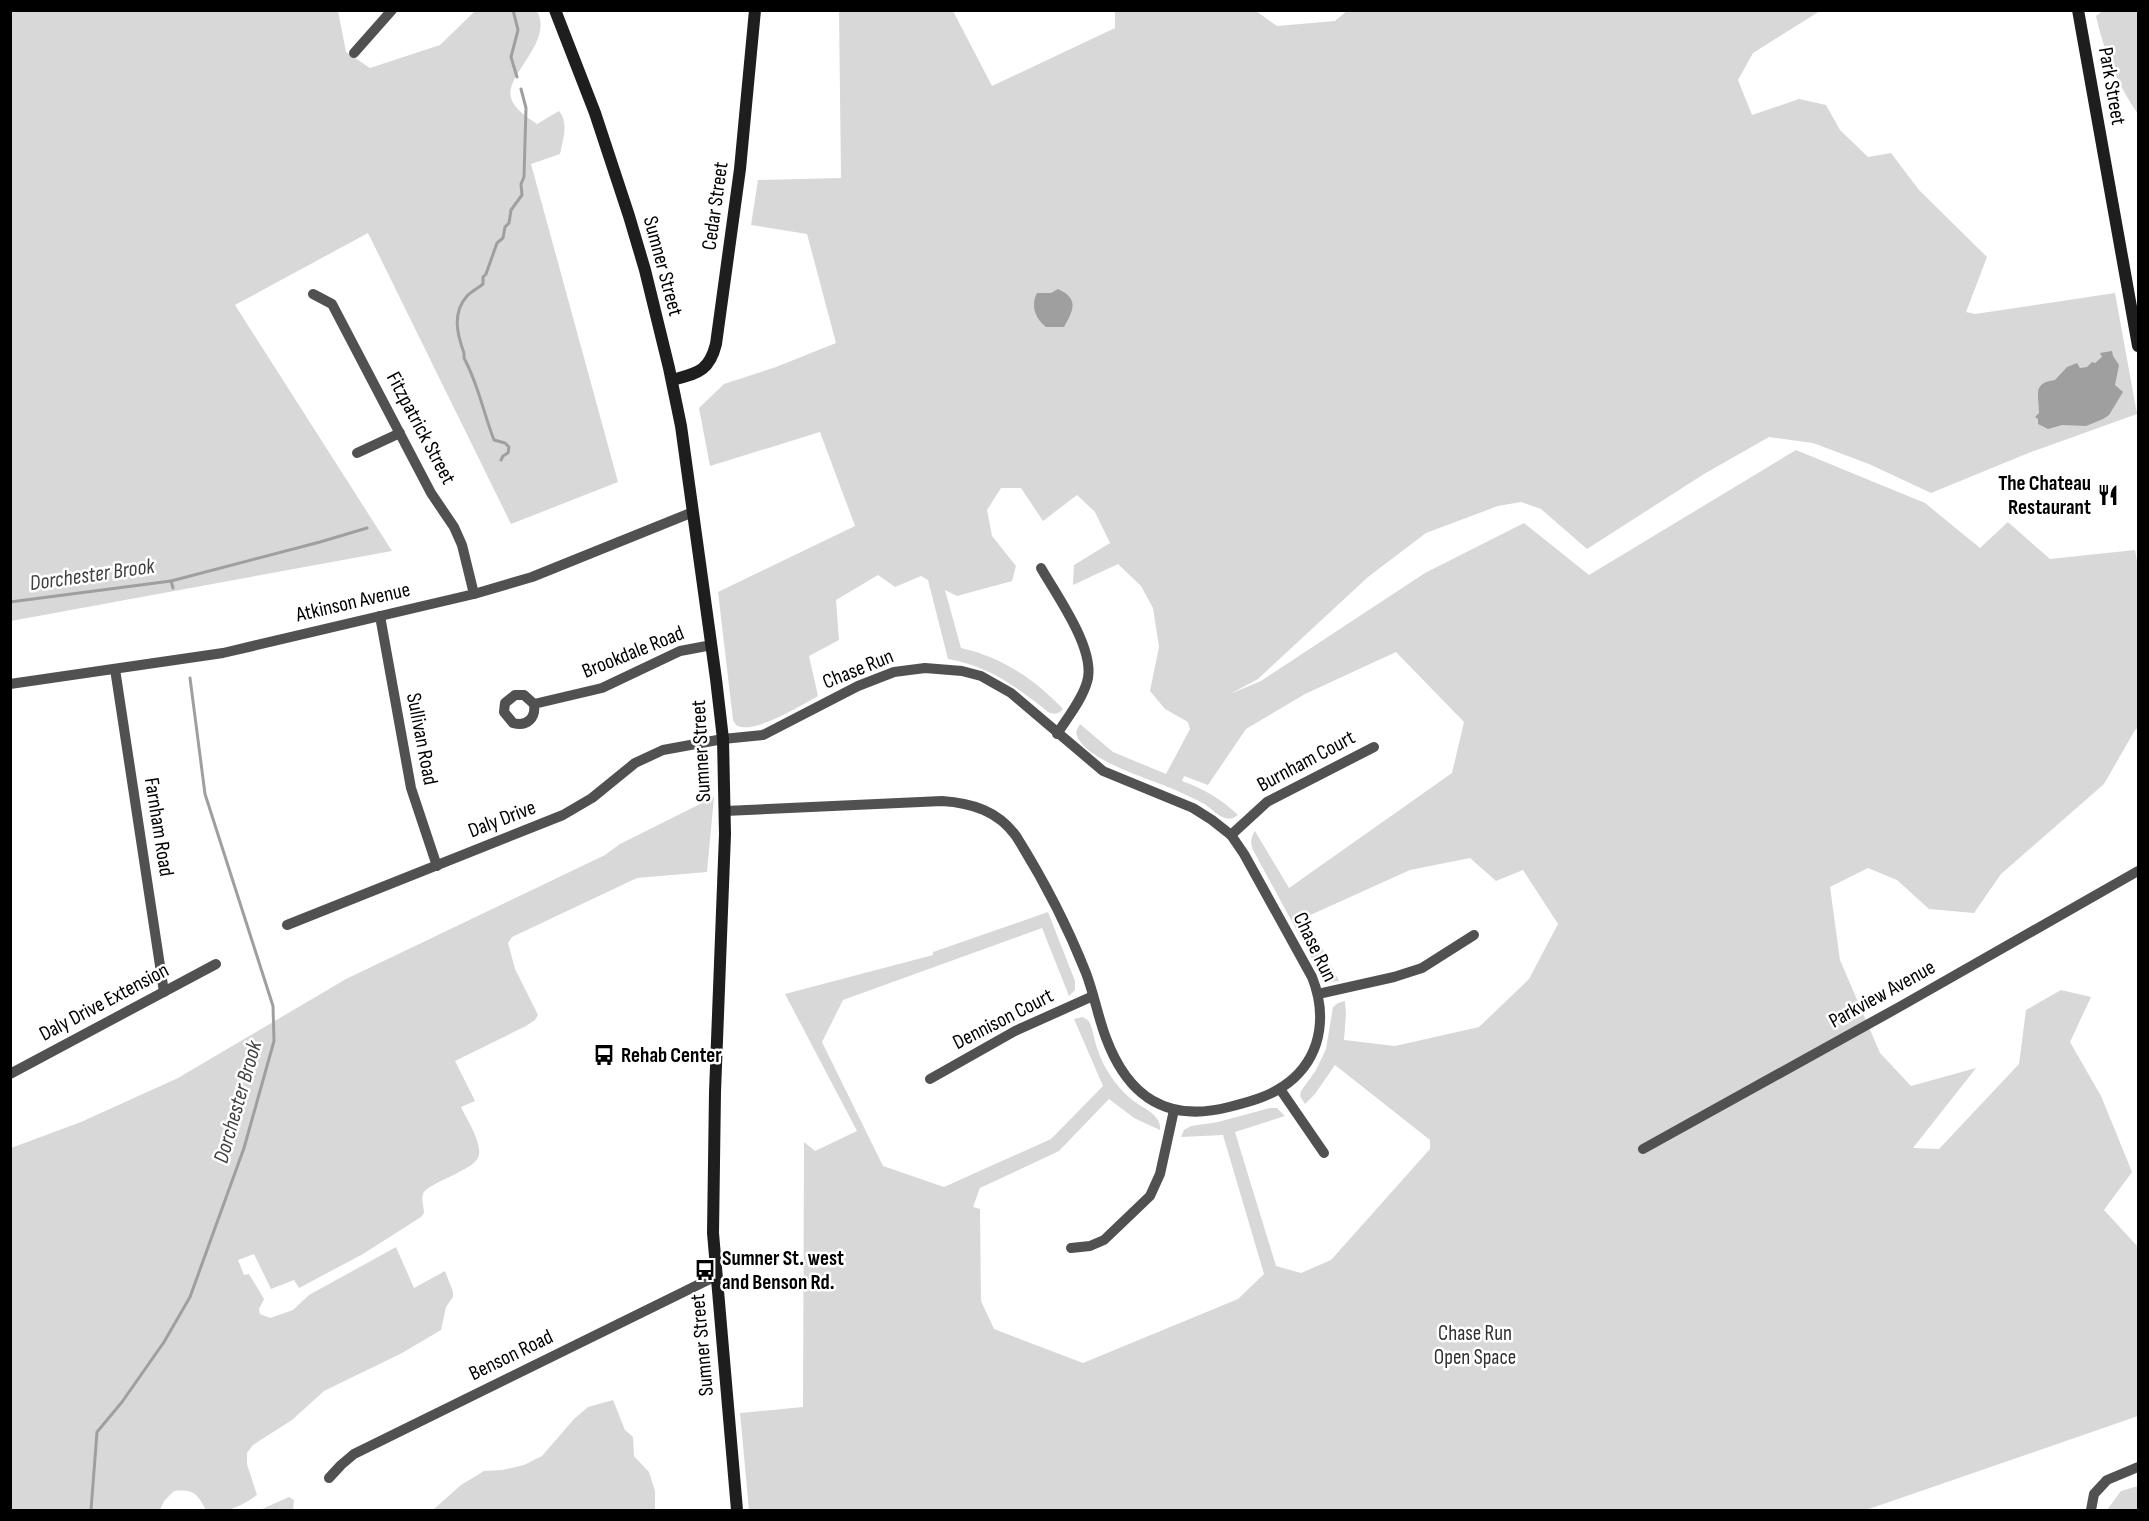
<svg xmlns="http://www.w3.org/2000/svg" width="2149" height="1521" viewBox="0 0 2149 1521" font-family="'Sofia Sans Condensed',sans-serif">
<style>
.green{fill:#d8d8d8}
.water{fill:#9f9f9f}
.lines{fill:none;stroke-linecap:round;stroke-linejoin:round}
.stream{stroke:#9f9f9f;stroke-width:3}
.street{stroke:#515151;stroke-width:10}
.secondary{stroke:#1e1e1e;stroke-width:12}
.labels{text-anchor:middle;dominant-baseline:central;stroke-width:5;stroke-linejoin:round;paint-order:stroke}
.street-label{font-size:21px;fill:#000;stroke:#fff}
.poi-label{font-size:21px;font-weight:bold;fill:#000;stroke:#fff;text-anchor:start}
.park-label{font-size:21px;fill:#2f2f2f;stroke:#fff}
.water-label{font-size:22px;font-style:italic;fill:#404040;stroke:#fff}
</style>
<rect width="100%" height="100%" fill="#fff"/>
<g class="green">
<path d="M1348,10L1820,11L1753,53L1738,80L1752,115L1799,99L1826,105L1840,130L1868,157L1891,153L1919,190L1987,257L1966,312L1975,314L2115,293L2137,414L2026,454L1931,493L1869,464L1813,443L1769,437L1704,474L1587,549L1541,509L1521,502L1498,506L1426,533L1368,577L1258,679L1230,694L1261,681L1425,573L1524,523L1589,575L1796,450L1925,503L1980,548L2008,522L2050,559L2135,550L2138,566V728L2135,730L2104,784L2001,874L1974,913L1929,909L1897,880L1868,868L1830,887L1840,960L1880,1053L1911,1086L1976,1068L1913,1148L1939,1149L2019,1064L2026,1010L2061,990L2091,997L2070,1042L2101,1096L2132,1172L2104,1210L2138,1247V1416L1866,1510H749L740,1413L803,1407L804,1142L815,1151L857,1131L785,994L933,955V952L1048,912L1075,981V990L1069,996L1042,928L843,1000L822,1042L883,1166L944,1187L1051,1139L1103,1086L1074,1019L1083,1017L1089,1021C1093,1030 1094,1039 1097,1048C1103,1067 1115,1085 1130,1098C1141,1108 1162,1114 1160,1130L1134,1118L1109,1099L1059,1151L980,1188L973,1207L980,1209L981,1301L994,1329L1083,1363L1238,1299L1264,1274L1223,1135L1181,1137L1184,1130L1191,1126L1218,1122L1270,1108H1277L1285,1116L1235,1132L1276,1266L1301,1273L1331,1260L1430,1149V1140L1335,1065L1315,1094L1305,1104L1300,1096L1301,1091L1316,1070L1326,1049L1333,1007L1338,1003L1345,1001L1346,1014L1344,1040L1395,1046L1479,1027L1529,979L1558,924L1523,870L1496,881L1470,858L1410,870L1306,917L1339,981L1330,982L1323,979L1253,850C1250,843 1251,837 1255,831L1289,888L1452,773L1464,722L1396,652L1305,694L1246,729L1208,785L1184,776L1182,781C1204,789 1221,799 1238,815C1234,818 1230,820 1225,818C1218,816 1212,809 1206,805C1196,799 1184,794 1173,789C1150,779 1080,759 1076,732L1080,724L1113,752L1166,774L1190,729L1188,722L1165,709L1150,691L1159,647L1153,608L1141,586L1118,564L1073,585L1074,565L1110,543L1095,512L1077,495L1043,521L1021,488H1001L987,510L992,536L1016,566L1012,581L957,596L945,590L961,648C1002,657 1034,679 1063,709C1059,714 1054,715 1048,712C1017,687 989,666 948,659L928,580L921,576L895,587L878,575L836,600L839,640L809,656L818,696C802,705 751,736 736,725L733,720L718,592L855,526L820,432L710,466L699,408L724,384L776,367L836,343L807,234L751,225L758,180L841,178L839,11H953L992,86L1115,28V11H1256L1277,26L1335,21Z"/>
<path d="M11,11H338L346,52L370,68L440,45L475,11H537C554,43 504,75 511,98C514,109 528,118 537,124L559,111C569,123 563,139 560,154L531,164L618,482L511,524L368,233L235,305L392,551L11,621Z"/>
<path d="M2103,11H2138V114C2117,84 2104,52 2096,16Z"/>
<path d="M714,797L707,872L637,878L512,937L508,943L515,969L538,1015L535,1020L526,1026L455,1061L475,1101L461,1107C467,1120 481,1140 479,1155C477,1170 426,1183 423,1194C421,1200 424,1207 424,1213L421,1217L363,1254L299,1288L294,1280L271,1289L254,1254L238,1260L244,1275L249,1274L264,1299L259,1309L260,1314L270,1318L293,1310L309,1295L396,1247L414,1288L445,1271L453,1292V1297L446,1307L441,1330L402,1353L324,1391L292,1420L253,1445L247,1453V1464L257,1495C239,1507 229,1513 206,1510C197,1493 193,1489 174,1491L164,1501L160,1510H11V1148L81,1122L178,1078L346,979L605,855L620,844Z"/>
<polygon points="613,1400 625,1430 633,1437 634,1456 649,1472 655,1491 655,1510 433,1510 461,1485 484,1471 502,1470 524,1465 542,1456 574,1419 588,1407"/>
<polygon points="2138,1486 2138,1510 2107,1510 2121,1491"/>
<polygon points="289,1497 294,1500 293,1510 260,1510"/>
</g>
<g class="water">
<path d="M1058,289C1080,299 1073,311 1064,327H1046C1036,319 1030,306 1037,293H1051Z"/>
<path d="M2112,351L2113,356L2119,365L2115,385L2123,392L2109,415L2103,419L2086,426L2062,425L2048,429L2038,424V419L2035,417L2039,413C2039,394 2032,383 2055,380L2067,367L2077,363L2080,368L2087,367L2092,362L2095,363L2102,357L2100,353Z"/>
</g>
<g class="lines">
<g class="stream">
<polyline points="513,10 518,30 511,57 517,77"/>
<path d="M501,460L503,456L508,453L509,447L505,443L494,440C483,412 479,386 464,358V353C457,334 452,313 467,296C471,292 478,288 483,284V277L486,274L497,243L503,238L505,227L509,223L511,210L522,195L521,184L524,177L526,108L521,89"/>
<polyline points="171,581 320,542 367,528"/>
<polyline points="10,602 171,581 173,588"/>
<polyline points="91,1510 97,1432 122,1402 164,1342 190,1297 244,1148 274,1041 273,1006 205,794 190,678"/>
</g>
<g class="street">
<polyline points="354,53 392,10"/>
<polyline points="313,294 332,304 431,493 454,527 462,545 474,594"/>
<polyline points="357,453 400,433"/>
<path d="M1041,568C1057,596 1097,651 1087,682C1082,700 1067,718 1057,734"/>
<polyline points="380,616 411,788 437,866"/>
<polyline points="115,669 164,992"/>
<polyline points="10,684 223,653 474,594 532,577 693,512"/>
<path d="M534,704C536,718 527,727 513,723L504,712L505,703L515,695H524L534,704L602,688L680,651L712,645"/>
<polyline points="1231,835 1267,802 1374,747"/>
<path d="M287,925L563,815L592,798L635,763L663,750L723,739L763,735L858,686L894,672L925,668L962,671L981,676L1011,693L1103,771L1193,808L1212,820L1231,835L1244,854L1312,977C1326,1012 1323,1051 1294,1078C1275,1095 1253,1101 1229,1107C1167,1123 1128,1097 1106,1038C1098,1017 1094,994 1086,973C1067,925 1043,879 1016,836C998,811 972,803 942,801L725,811"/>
<polyline points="1318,994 1394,977 1422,968 1474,935"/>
<polyline points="10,1074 216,964"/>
<polyline points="930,1079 1015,1031 1093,996"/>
<polyline points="1280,1089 1324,1153"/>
<polyline points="1643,1149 1901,1006 2138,871"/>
<polyline points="1071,1248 1090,1246 1104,1240 1150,1196 1160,1174 1174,1110"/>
<polyline points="329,1478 341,1465 354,1454 716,1276"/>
<polyline points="2091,1510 2094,1494 2107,1480 2138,1467"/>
</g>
<g class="secondary">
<polyline points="555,10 595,113 629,216 645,270 669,368 681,426 716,679 723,739 725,834 715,1092 713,1233 737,1510"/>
<polyline points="2078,10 2138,346"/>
<path d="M672,380C697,373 709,372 716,344L740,169L755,10"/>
</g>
</g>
<defs>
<symbol id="restaurant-bare" viewBox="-9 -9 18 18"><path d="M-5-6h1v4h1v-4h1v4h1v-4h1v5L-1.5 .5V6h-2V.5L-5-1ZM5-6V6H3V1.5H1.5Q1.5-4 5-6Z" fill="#000" stroke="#fff" stroke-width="2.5" paint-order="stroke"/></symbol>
<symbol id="bus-bare" viewBox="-9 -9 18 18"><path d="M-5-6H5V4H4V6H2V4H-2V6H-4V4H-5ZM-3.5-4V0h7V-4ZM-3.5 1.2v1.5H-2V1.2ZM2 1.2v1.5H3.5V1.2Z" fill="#000" stroke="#fff" stroke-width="2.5" paint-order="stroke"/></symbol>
</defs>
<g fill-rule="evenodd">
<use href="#restaurant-bare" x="2093" y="480" width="30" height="30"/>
<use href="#bus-bare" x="589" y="1040" width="30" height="30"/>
<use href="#bus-bare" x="690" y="1255" width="30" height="30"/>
</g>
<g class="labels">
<g class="street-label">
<text transform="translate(2112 86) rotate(80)">Park Street</text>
<text transform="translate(715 206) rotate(-82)">Cedar Street</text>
<text transform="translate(663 266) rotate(75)">Sumner Street</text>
<text transform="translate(421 428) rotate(62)">Fitzpatrick Street</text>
<text transform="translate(353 602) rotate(-13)">Atkinson Avenue</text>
<text transform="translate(633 652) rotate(-22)">Brookdale Road</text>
<text transform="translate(858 669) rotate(-22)">Chase Run</text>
<text transform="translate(422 739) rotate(79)">Sullivan Road</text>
<text transform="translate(701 751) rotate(-93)">Sumner Street</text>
<text transform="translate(1306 761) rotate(-28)">Burnham Court</text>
<text transform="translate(502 819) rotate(-21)">Daly Drive</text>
<text transform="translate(159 827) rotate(81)">Farnham Road</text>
<text transform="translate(1315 947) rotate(64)">Chase Run</text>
<text transform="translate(1882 994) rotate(-29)">Parkview Avenue</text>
<text transform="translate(104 1002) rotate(-28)">Daly Drive Extension</text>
<text transform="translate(1003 1019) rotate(-27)">Dennison Court</text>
<text transform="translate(702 1345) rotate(-95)">Sumner Street</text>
<text transform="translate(511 1355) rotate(-26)">Benson Road</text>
</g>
<g class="poi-label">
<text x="2091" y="483" text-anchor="end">The Chateau<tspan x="2091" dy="24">Restaurant</tspan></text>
<text x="621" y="1055">Rehab Center</text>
<text x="722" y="1258">Sumner St. west<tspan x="722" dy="24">and Benson Rd.</tspan></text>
</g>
<g class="park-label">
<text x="1475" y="1333">Chase Run<tspan x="1475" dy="24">Open Space</tspan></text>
</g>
<g class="water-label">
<text transform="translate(92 575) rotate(-8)">Dorchester Brook</text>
<text transform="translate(238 1102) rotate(-74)">Dorchester Brook</text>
</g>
</g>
<rect width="2149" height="1521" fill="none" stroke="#000000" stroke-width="24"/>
</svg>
